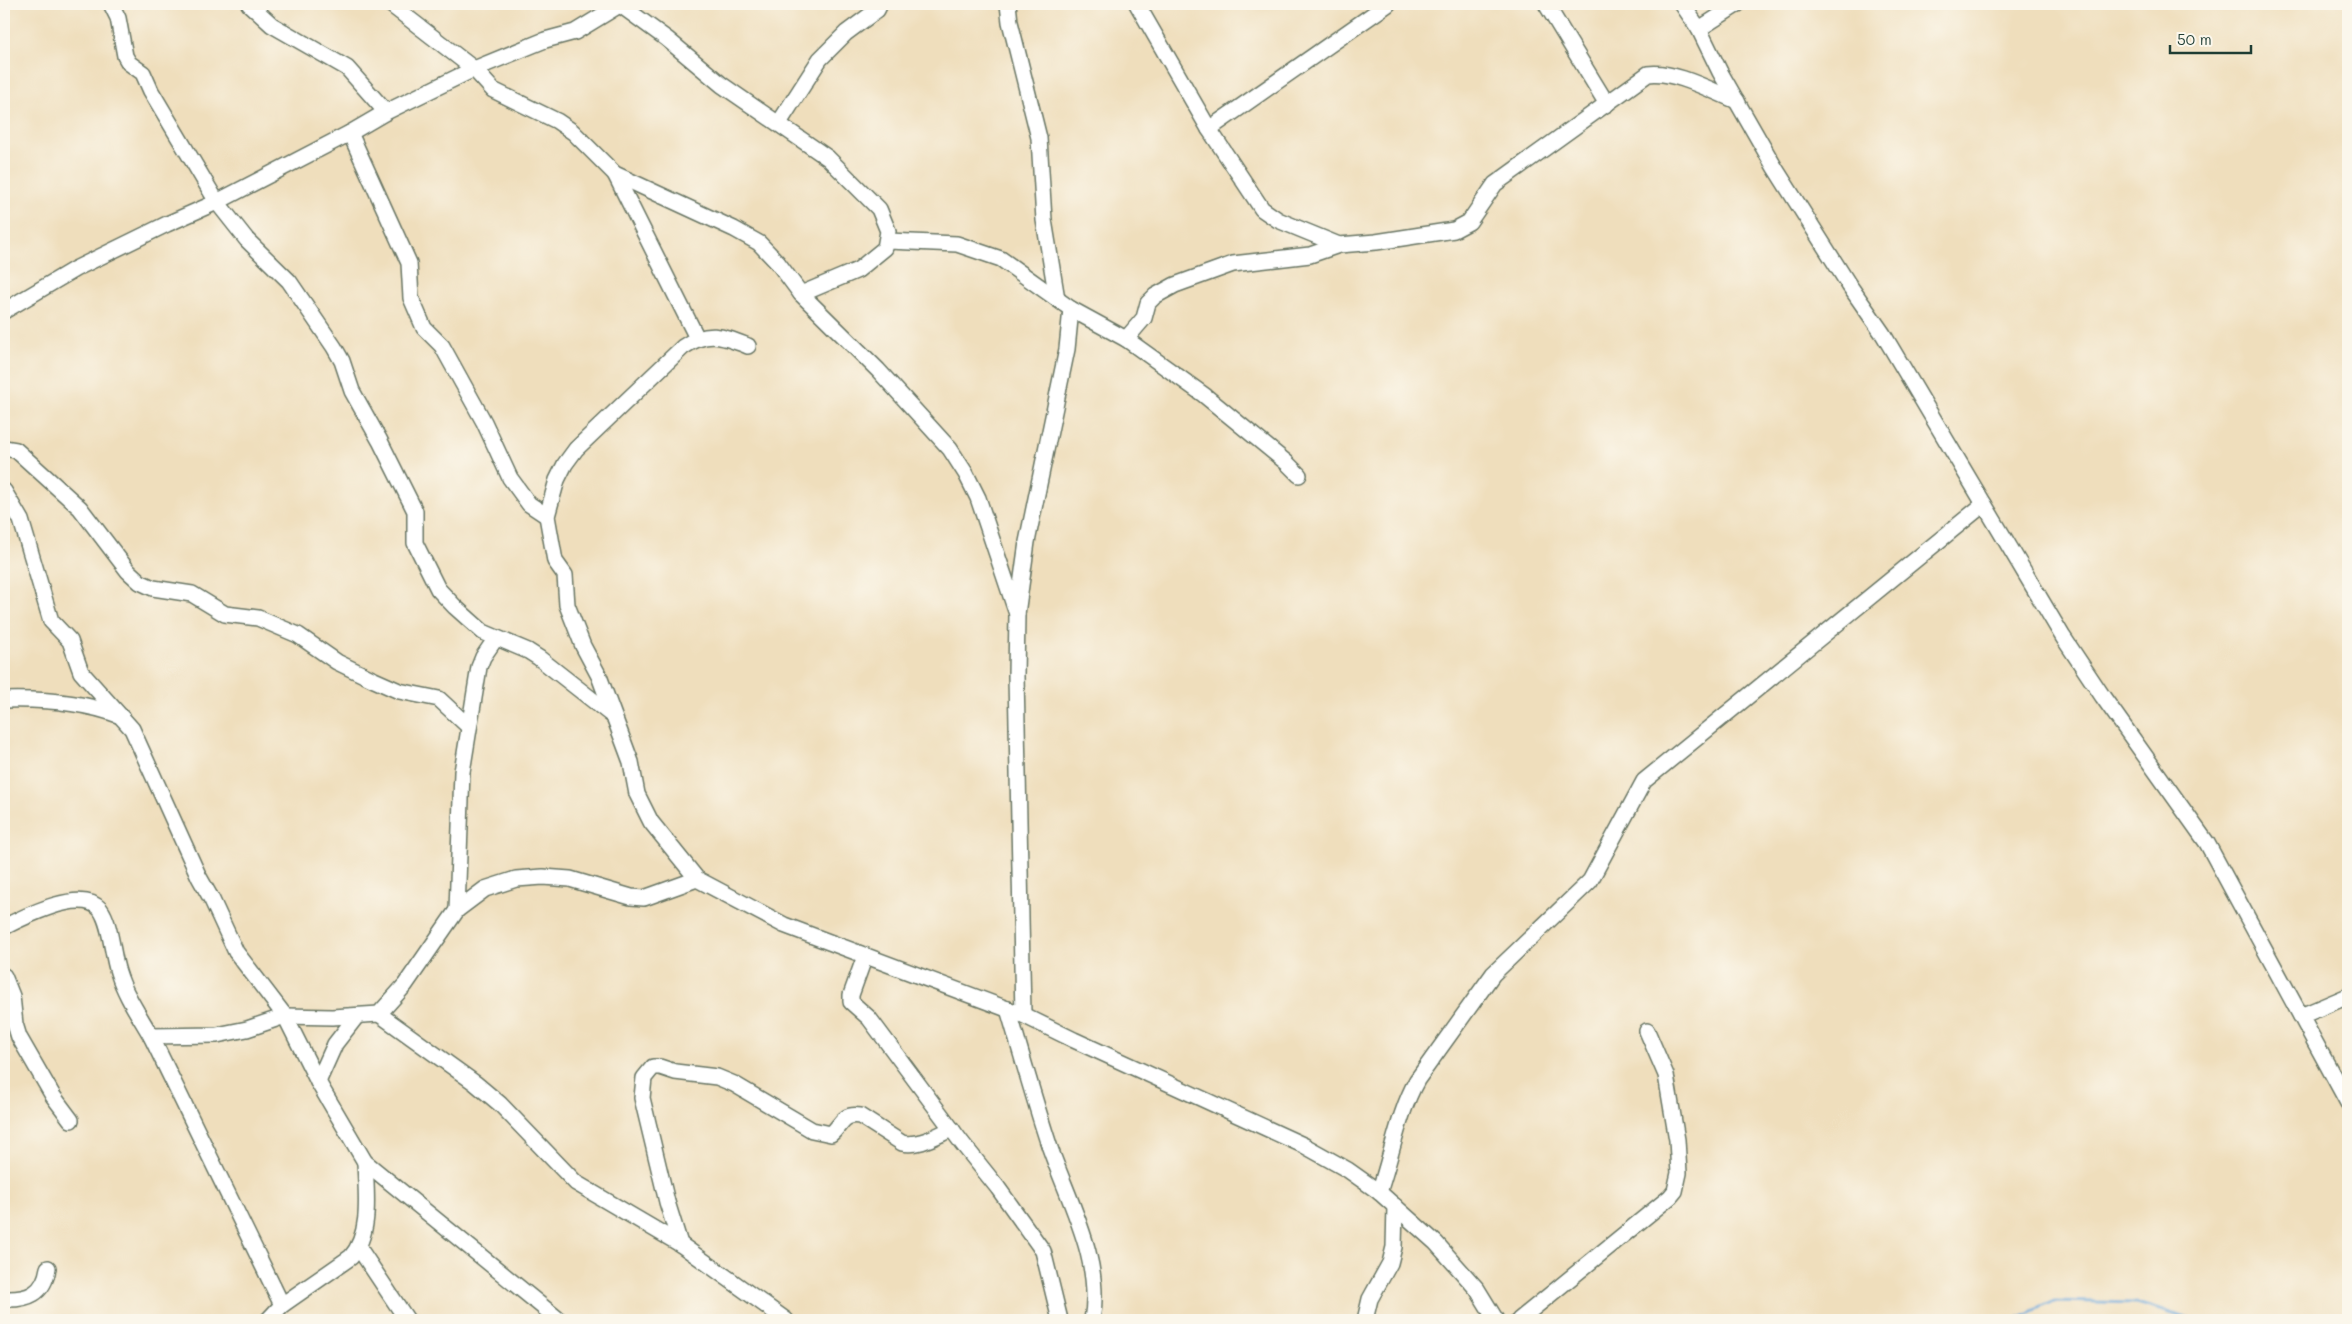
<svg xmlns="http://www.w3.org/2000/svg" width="2352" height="1324" viewBox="0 0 2352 1324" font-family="Mali,sans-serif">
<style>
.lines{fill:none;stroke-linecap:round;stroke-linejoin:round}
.stream{stroke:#63a3d6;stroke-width:3}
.minor-casing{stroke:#687564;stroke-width:18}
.minor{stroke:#fff;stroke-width:15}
</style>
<rect width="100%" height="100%" fill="#fbf7ec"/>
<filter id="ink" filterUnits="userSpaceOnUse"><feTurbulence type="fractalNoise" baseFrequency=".02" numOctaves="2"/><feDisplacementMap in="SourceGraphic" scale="10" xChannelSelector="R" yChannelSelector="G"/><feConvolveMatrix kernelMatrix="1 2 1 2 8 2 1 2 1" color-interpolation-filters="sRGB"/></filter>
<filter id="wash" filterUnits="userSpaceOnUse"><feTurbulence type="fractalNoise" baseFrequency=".0096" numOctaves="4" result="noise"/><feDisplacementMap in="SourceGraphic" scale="20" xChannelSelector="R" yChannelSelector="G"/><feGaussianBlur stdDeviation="1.12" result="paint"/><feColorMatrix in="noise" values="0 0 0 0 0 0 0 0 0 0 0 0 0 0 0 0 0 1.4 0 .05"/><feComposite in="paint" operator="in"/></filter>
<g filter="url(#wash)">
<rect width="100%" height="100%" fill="#efdebc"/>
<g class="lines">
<polyline class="stream" points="2013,1320 2055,1301 2137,1303 2192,1320"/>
</g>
</g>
<g filter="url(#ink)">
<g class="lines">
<defs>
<g id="minor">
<polyline points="111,4 118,18 125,56 129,63 143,73 151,91 217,202 247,240 289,281 334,347 342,361 352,391 380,441 415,511 415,543 438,589 455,607 483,632 528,651 539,658 613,716"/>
<polyline points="249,4 272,25 347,68 386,112"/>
<polyline points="390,4 474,69 493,90 557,121 573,132 615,174 734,229 759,243 778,263 801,294 878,370 950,449 966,474 978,498 1017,614"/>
<polyline points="619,4 667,39 722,85 828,158 879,209 888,231 885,248 858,270 801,294"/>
<polyline points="1008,4 1010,22 1039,138 1044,220 1057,299"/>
<polyline points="1137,4 1209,129 1262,209 1278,220 1339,245"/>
<polyline points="1546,4 1607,104"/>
<polyline points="1682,4 1699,29 1720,72 1775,168 1849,285 1883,334 2063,637 2103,697 2207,843 2348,1103"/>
<polyline points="1699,29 1738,4"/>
<polyline points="779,123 820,59 846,33 877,10 880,4"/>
<polyline points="1209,129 1388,4"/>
<polyline points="350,133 409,263 411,298 424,328 442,346 484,422 510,478 529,504 547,516"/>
<polyline points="615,174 697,338"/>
<polyline points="888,241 957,244 1001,259 1071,309 1126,339 1204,395 1287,463 1299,475"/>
<polyline points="4,311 75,269 167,224 217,202 350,133 386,112 474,69 545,40 575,32 621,4"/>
<path d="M1126,339L1144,318L1148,303L1155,296L1175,285L1233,264L1310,255L1339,245L1376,242L1454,230L1469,222L1495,184L1648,74C1674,70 1712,91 1737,101"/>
<path d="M748,346C722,336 708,330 683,347L576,449L565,464L557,480L547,516L555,561L565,575L567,605L583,646L599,676L631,762L637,794L651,822L697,879L784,925L1023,1015L1074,1040L1305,1146L1348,1170L1379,1192L1436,1243L1477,1289L1496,1320"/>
<polyline points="4,448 16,450 80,508 128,571 140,582 153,588 192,594 225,614 258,618 298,635 337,662 372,679 399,691 439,699 469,727"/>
<polyline points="4,491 21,520 51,621 70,641 81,672 132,729 199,877 212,900 236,952 285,1016 318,1082 365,1162 559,1320"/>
<path d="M4,700C41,699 83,702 118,715"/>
<polyline points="457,910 462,772 479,667 483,657 496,638"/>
<path d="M4,927C24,917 81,887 100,909C111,923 112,955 118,972C125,995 139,1015 151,1036L282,1305"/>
<polyline points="865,956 851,995 851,1002 869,1018 962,1143 998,1188 1043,1251 1060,1320"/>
<polyline points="4,976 12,996 15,1024 19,1037 53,1096 71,1120"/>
<path d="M1008,1009C1022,1056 1035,1103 1050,1148C1069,1202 1103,1262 1092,1320"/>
<polyline points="379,1014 475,1083 500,1104 576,1183 680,1244 786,1320"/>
<polyline points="1023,1015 1016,676 1017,614 1027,542 1067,349 1071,309"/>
<polyline points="2301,1016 2348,996"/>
<polyline points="151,1036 217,1035 247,1029 285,1016 332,1017 379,1014 405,985 457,910 485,889 516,879 543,877 570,879 631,897 644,898 697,879"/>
<polyline points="318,1082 335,1044 356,1017"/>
<path d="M1379,1192C1392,1155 1398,1114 1417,1080L1493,974L1590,881L1644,781L1984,504"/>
<path d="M680,1244L667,1202L642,1098L644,1078L653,1067H660L675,1072L717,1077L734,1084L812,1130L831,1134C842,1125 842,1113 860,1116L902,1143C919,1147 937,1135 952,1129"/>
<polyline points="359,1248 407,1320"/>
<path d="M4,1299C28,1300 44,1294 48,1268"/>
<path d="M268,1320L282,1305L351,1257C372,1233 366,1192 365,1162"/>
<polyline points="1365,1320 1370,1299 1390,1263 1394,1247 1395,1206"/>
<polyline points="1519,1320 1670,1197 1675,1191 1679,1173 1677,1140 1666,1075 1647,1031"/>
</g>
</defs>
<use href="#minor" class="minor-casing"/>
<use href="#minor" class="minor"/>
</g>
</g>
<rect width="2352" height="1324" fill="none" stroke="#fbf7ec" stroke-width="20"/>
<path d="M2170 45v8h81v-8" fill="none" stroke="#1f3d34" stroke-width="2.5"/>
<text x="2177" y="45" font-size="15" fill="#1f3d34" stroke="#fbf7ec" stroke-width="4" paint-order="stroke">50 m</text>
</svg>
